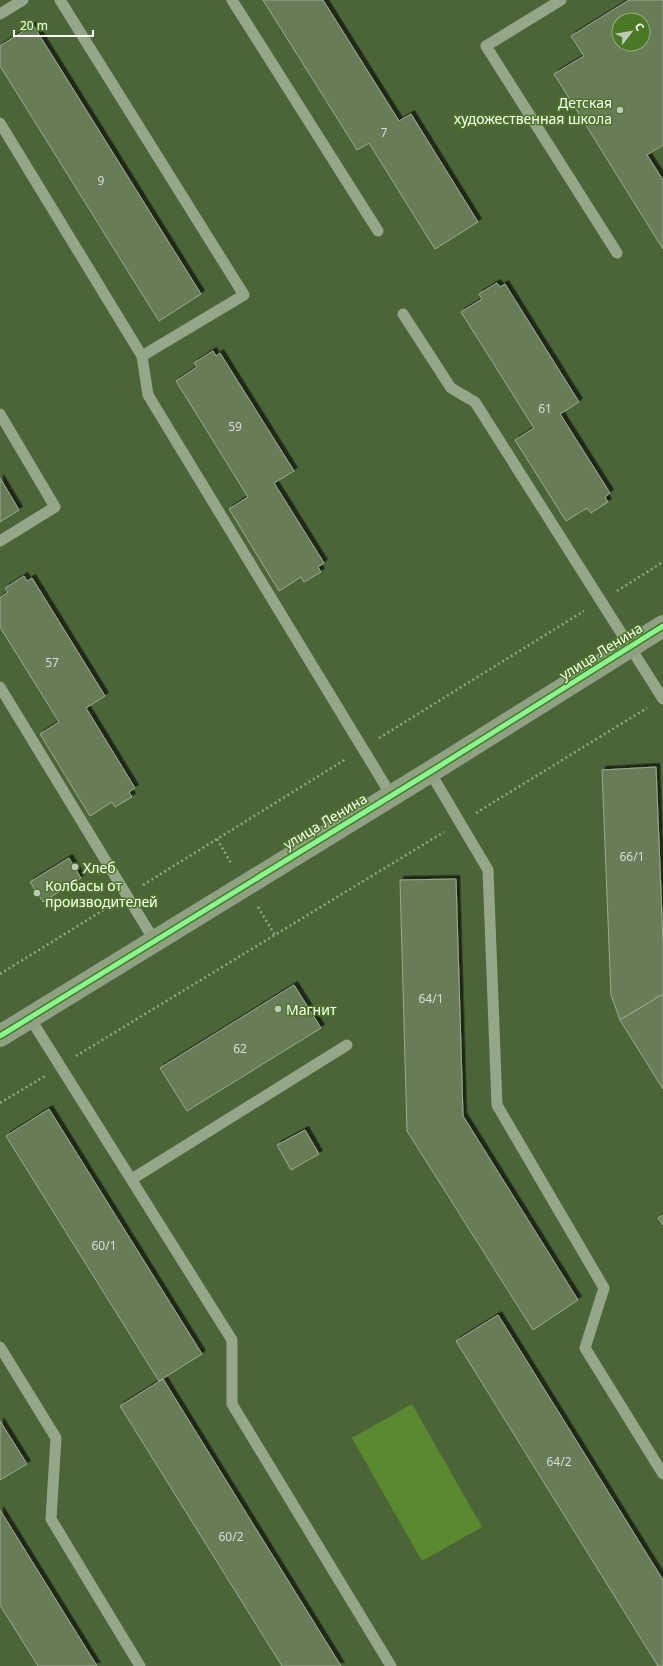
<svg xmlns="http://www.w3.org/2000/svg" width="663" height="1666" viewBox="0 0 663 1666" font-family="'Noto Sans',sans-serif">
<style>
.green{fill:#5a8930}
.building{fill:#687b58;stroke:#9cab8f;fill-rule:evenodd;filter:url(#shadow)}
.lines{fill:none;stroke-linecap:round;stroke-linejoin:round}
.path{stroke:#96a688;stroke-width:2.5;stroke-dasharray:2 3;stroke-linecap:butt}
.lane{stroke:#96a688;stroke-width:11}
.secondary{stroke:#90a183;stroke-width:22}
.cycleway-casing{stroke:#4a7825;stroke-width:8}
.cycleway{stroke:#87f88f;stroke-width:5}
.poi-dot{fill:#c0c9b9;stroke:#4a7825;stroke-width:1.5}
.labels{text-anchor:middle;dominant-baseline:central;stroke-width:3;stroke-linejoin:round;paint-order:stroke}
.number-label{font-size:12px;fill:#d9ded5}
.poi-label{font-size:14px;fill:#fff;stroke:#4a7825;text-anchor:start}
.street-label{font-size:14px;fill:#fff;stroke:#4a7825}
</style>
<defs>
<filter id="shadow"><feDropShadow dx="3.5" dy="-3.5" stdDeviation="0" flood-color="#0009"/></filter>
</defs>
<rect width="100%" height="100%" fill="#4c6538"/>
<polygon class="green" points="412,1404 482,1527 422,1561 352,1438"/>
<g class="building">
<polygon points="263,0 323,0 399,121 411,114 478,222 435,249 369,143 357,150"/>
<path d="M629,0H663V145L647,155L663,180V249L554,74L584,56L571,36ZM619,20H643V44H619Z"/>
<polygon points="33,25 201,294 159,321 0,66 0,46"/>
<polygon points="497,283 500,287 505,284 579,402 560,414 610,493 605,497 608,502 591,513 587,508 566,521 515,440 534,428 461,312 482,299 479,294"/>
<polygon points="213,351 216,356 220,353 294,471 274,483 324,563 318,567 321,572 304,582 301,577 279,591 229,509 248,497 176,381 197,367 194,363"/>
<polygon points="0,478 19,510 0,522"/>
<polygon points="24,576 27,581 32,578 105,696 86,708 135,788 129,792 132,797 115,807 112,802 90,816 40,734 59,722 0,627 0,598 8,592 5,588"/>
<polygon points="656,767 663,943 663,994 620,1020 611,995 602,770"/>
<polygon points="69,858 81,878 43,902 30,882"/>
<polygon points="456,879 463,1116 578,1300 533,1330 407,1131 400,880"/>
<polygon points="294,985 321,1028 187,1111 160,1068"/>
<polygon points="663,994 663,1089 620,1020"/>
<polygon points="49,1109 202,1354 159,1381 6,1136"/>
<polygon points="305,1130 319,1154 291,1170 277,1145"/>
<polygon points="663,1215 663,1225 658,1218"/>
<polygon points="498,1315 663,1580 663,1666 658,1666 456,1341"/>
<polygon points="163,1379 341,1666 282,1666 120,1406"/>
<polygon points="0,1421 27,1464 0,1480"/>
<polygon points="0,1510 97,1666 38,1666 0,1605"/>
</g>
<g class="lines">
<g class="path">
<polyline points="617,591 663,562"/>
<polyline points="379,738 584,611"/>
<polyline points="476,813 647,708"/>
<polyline points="217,839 232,865"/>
<polyline points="143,885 346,759"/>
<polyline points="258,907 275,935"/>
<polyline points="0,974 110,906"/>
<polyline points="76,1056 444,832"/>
<polyline points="0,1103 45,1076"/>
</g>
<g class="lane">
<polyline points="60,0 244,295 142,356"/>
<polyline points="232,0 378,231"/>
<polyline points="561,0 486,46 617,253"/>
<polyline points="0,14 23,0"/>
<polyline points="0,123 142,356 148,395 391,795"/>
<polyline points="403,314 451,388 475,402 663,699"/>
<polyline points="0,414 55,507 0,541"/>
<polyline points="0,687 154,940"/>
<polyline points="430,772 488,870 497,1105 604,1288 585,1348 663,1474"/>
<polyline points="30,1018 232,1340 232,1404 391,1666"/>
<polyline points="132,1179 347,1045"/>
<polyline points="0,1347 56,1438 51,1519 140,1666"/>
</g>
<polyline class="secondary" points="0,1036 430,772 663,626"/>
<defs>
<polyline id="cycleway" points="0,1036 430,772 663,626"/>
</defs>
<use href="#cycleway" class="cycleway-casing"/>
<use href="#cycleway" class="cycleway"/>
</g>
<g class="poi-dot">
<circle cx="620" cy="110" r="4"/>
<circle cx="75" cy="867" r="4"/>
<circle cx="37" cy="893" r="4"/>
<circle cx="278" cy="1009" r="4"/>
</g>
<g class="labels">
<g class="number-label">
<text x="384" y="132">7</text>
<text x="101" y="180">9</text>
<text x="545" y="408">61</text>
<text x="235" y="426">59</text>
<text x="52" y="662">57</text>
<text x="632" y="856">66/1</text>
<text x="431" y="998">64/1</text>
<text x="240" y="1048">62</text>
<text x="104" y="1245">60/1</text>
<text x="559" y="1461">64/2</text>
<text x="231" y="1536">60/2</text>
</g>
<g class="poi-label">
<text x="612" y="102" text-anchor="end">Детская<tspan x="612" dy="16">художественная школа</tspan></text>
<text x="83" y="867">Хлеб</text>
<text x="45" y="885">Колбасы от<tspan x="45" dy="16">производителей</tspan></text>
<text x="286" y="1009">Магнит</text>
</g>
<g class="street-label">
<text transform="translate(601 651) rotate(-32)">улица Ленина</text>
<text transform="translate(325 821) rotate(-31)">улица Ленина</text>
</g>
</g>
<g transform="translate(631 32) rotate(59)"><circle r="19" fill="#4a7825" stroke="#92ae7c"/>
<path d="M0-3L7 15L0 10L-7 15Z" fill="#c0c9b9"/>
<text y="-6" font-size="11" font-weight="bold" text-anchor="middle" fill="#ffffff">С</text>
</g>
<path d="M14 30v6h79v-6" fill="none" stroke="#ffffff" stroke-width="2"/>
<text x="20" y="30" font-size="12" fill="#ffffff" stroke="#4a7825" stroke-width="3" paint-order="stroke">20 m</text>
</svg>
